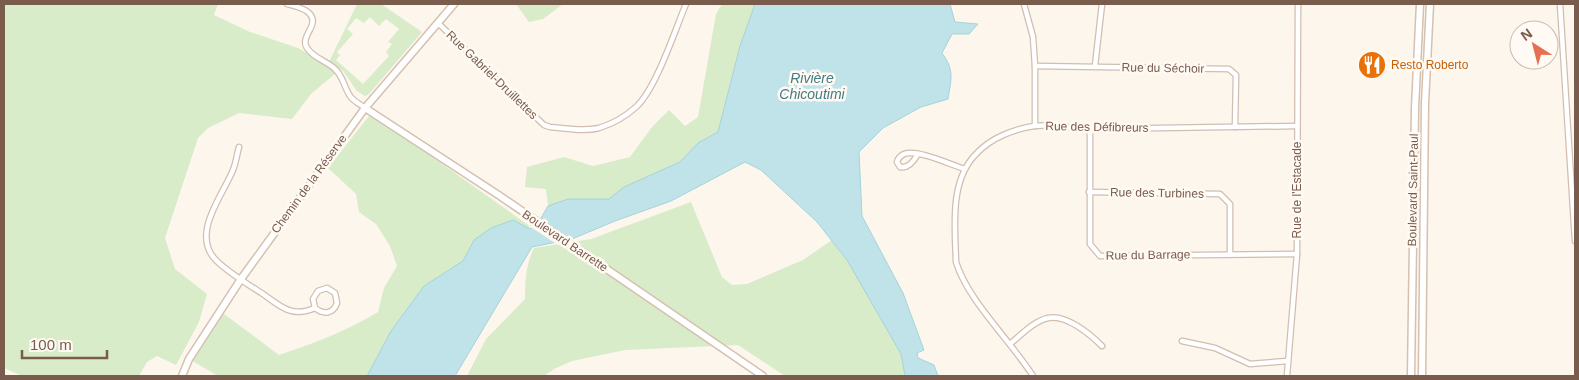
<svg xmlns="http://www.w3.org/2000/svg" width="1579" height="380" viewBox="0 0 1579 380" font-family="Helvetica,sans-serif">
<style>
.green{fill:#d8ecc9;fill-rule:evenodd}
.water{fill:#bfe3e8;stroke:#a5d3da}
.pier{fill:#fdf6ec}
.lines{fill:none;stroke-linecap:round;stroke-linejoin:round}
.street-casing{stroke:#d1beb0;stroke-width:7}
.secondary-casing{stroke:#d6c0b0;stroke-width:9}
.street{stroke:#fff;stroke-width:4.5}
.secondary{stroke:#fff;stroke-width:6}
.labels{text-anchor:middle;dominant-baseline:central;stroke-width:5;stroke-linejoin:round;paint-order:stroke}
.food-label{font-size:12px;fill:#c56008;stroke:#fffaf3;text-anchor:start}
.street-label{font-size:12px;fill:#7a5c4d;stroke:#fffaf3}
.water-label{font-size:14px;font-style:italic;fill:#437c86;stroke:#fffaf3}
</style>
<rect width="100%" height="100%" fill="#fdf6ec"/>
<g class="green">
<polygon points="4,4 218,4 214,15 250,32 298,48 327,65 336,73 311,94 292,119 239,113 208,128 198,138 165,238 175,269 207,294 199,322 176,365 157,356 147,362 139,376 22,376 4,368"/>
<path d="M357,4H381L422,32L368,95L365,96L357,91L343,71L329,62ZM370,17L379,26L386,19L399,29L388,42L392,44L386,52L389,56L363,84L336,60L340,55L337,52L353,34L347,29L356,18L364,23Z"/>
<polygon points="516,4 563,4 543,19 529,22"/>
<polygon points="722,4 755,4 740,46 718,132 698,143 680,162 624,187 609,199 568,199 548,206 546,189 525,187 527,167 564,157 593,166 630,157 652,127 669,110 685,126 698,117 716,14"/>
<path d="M369,116L428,154L531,227L474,240L463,261L424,286L391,331L367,376H218L189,359L220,311L279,355C314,343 347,331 378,312L384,288L397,266L390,246L376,224L359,212L356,194L328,168Z"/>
<path d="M691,202L722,277L732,285L747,284L803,260L832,240L850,263L902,355L905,376H785L738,345L625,350L572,361L554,369L544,376H467L486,339L525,299C525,281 526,264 534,248L591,239Z"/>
</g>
<path class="water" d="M755,4H950L955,22L978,24L969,34H952L942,53C955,71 951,79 948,99L921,107L883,128L859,152L862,216L903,293L924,350L917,353L918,358L934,365L938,376H905L901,354L847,260L817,222L761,170L745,162L671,201L615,221L572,239L532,247L455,376H367L391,331L424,286L463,261L474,240L491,228L513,220L530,229L541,218L548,206L568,199H609L624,187L680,162L698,143L718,132L740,46Z"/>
<polygon class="pier" points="538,218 572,241 558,245 529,226"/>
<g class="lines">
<defs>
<g id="street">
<path d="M287,4C294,6 304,8 309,13C321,25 299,36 307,48C313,58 327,61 335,69C343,76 344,87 350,96C353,101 360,104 365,108"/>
<polyline points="1024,4 1033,37 1035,66 1035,126"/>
<polyline points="1560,4 1575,241"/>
<path d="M438,23L544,125L550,127C565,128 584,132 599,128C612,124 626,116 636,107C656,89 675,30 686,4"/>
<polyline points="1035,66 1229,69 1236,75 1235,127"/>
<polyline points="1095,66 1102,4"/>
<polyline points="1090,129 1090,244 1100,256 1297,254"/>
<path d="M239,147C237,154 236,163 233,170C223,195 192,232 214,258C224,270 249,285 263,294C281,307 292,318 315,308C324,315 333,314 337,303L335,293L327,288L318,291L313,299L315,308"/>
<path d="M918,154C914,161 908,169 900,167L897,162C898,158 900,156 904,154C918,149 951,165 965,169"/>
<polyline points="1089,192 1220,194 1230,204 1230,254"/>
<polyline points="1182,341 1215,348 1250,364 1287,361"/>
<path d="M1010,344C1021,335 1034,321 1048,318C1066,314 1090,334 1102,346"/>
<path d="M1033,376C1011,341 968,301 956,262C955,227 949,180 977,153C991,138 1014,129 1034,126C1052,124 1077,129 1095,129C1163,128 1230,127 1297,126"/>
<polyline points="1287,376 1297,254 1298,4"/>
</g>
<g id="secondary">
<polyline points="365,108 500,196 763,376"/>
<polyline points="182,376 189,359 241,279 365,108 454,4"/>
<polyline points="1411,376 1415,108 1420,4"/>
<polyline points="1422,376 1425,103 1430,4"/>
</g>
</defs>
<use href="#street" class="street-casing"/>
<use href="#secondary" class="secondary-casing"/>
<use href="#street" class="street"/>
<use href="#secondary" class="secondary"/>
</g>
<defs>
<symbol id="restaurant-disc" viewBox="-11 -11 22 22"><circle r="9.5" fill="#e8710a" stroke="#fffaf3"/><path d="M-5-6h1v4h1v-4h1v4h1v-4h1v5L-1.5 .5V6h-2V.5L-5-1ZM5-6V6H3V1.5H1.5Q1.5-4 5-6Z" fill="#fff"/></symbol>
</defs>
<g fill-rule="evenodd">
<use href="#restaurant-disc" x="1356" y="49" width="32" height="32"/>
</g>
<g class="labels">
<g class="food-label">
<text x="1391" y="65">Resto Roberto</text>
</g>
<g class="street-label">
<text transform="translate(1163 68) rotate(1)">Rue du Séchoir</text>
<text transform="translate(492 75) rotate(44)">Rue Gabriel-Druillettes</text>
<text transform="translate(1097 127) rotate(1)">Rue des Défibreurs</text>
<text transform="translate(309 184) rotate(-54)">Chemin de la Réserve</text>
<text transform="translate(1297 190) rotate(-90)">Rue de l'Estacade</text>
<text transform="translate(1413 190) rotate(-89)">Boulevard Saint-Paul</text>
<text transform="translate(1157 193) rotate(1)">Rue des Turbines</text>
<text transform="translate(565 241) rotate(34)">Boulevard Barrette</text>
<text transform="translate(1148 255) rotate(-1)">Rue du Barrage</text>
</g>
<g class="water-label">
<text x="812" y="78">Rivière<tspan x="812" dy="16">Chicoutimi</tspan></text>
</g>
</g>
<rect width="1579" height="380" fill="none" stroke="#7a5c4d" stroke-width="10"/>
<g transform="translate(1534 45) rotate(324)"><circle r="24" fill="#fffaf3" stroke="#cabbb1"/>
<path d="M0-4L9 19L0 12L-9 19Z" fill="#e76f51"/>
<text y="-8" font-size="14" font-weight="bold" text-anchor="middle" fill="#7a5c4d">N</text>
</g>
<path d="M22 350v8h85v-8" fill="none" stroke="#7a5c4d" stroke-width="2.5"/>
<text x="30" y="350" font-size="15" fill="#7a5c4d" stroke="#fffaf3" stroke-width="4" paint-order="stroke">100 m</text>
</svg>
